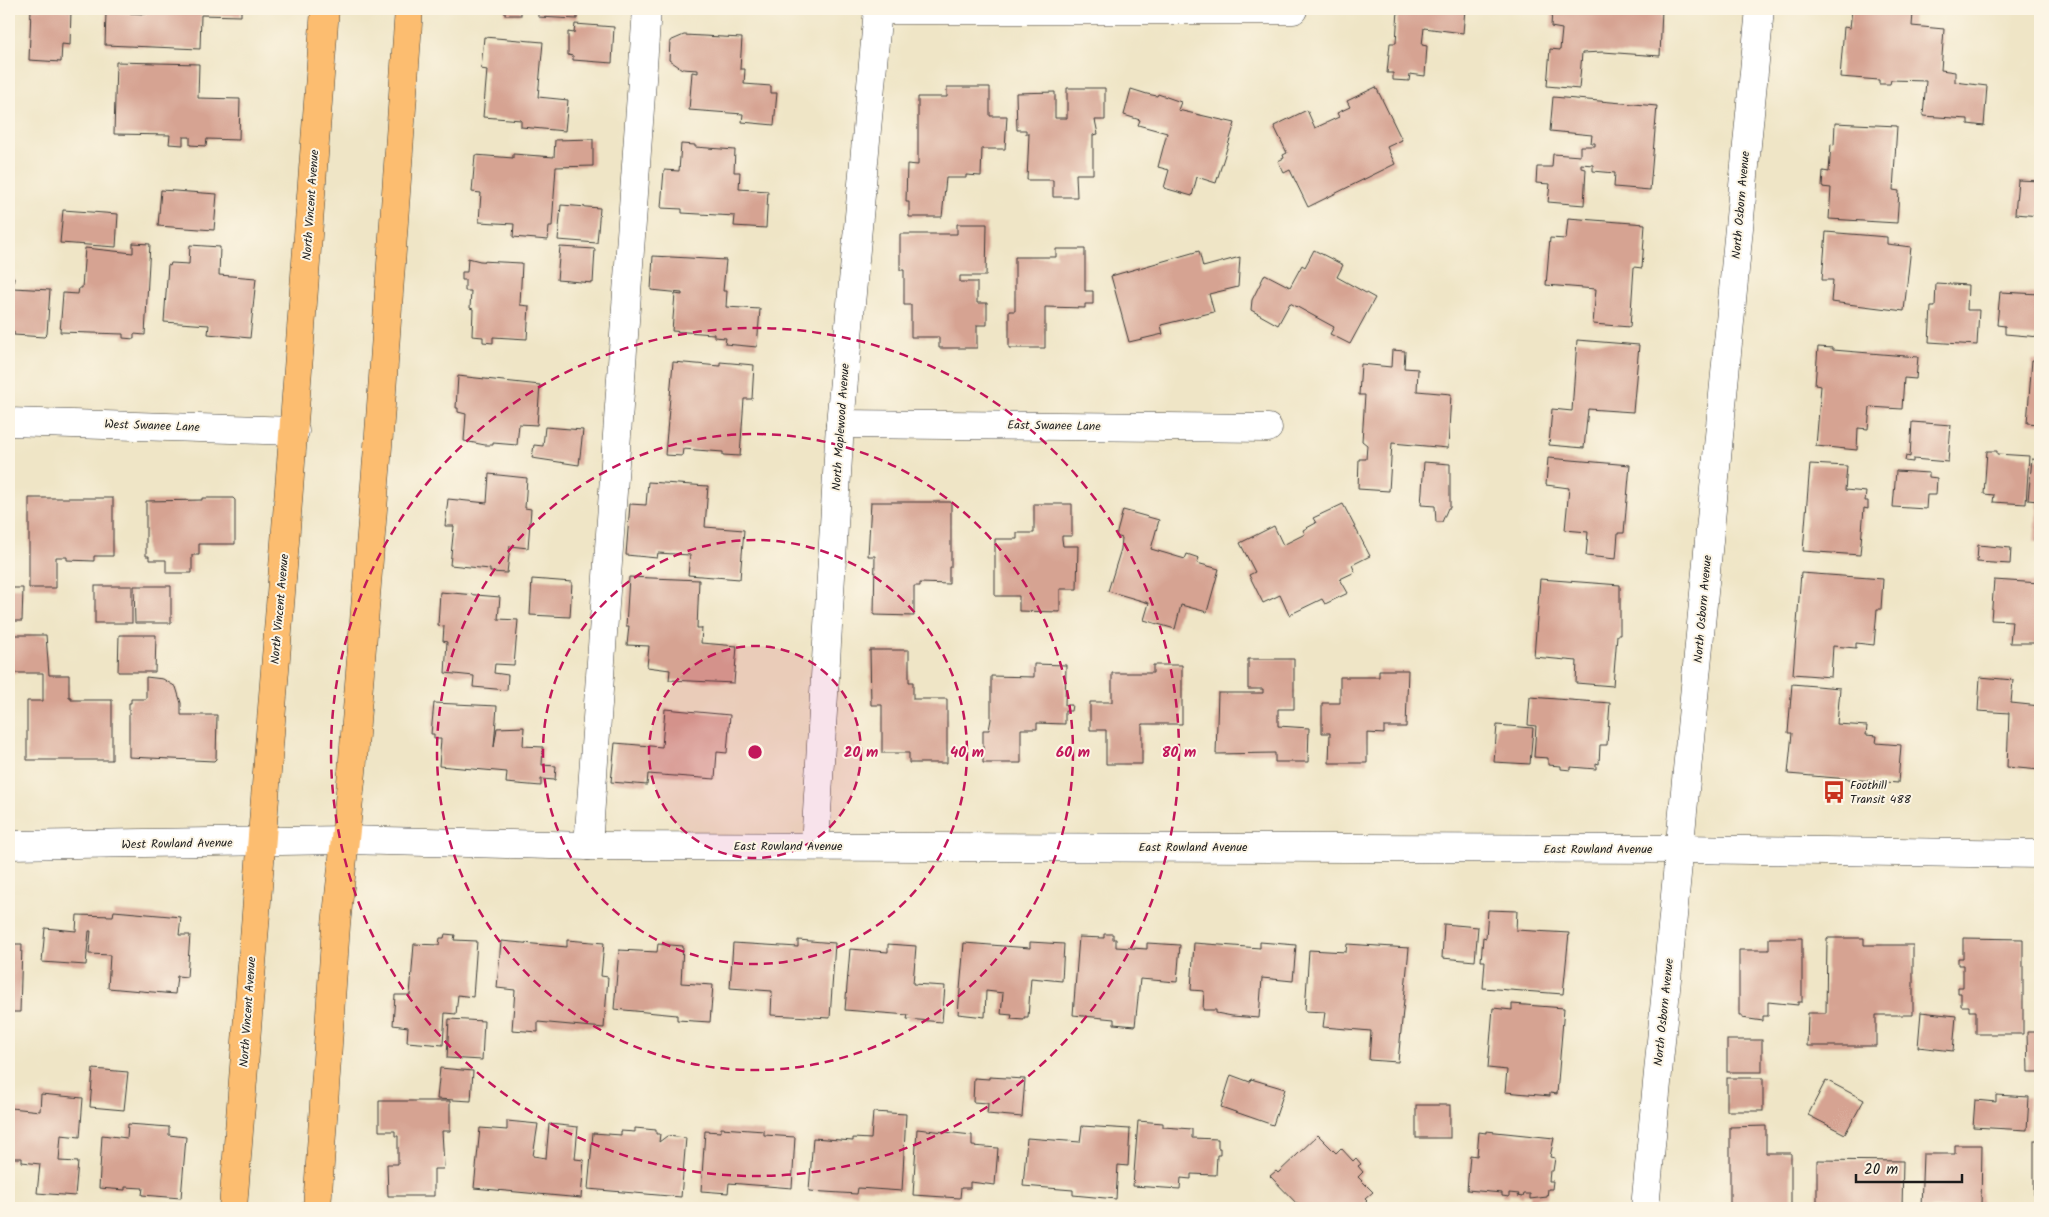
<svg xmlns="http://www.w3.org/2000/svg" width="2049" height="1217" viewBox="0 0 2049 1217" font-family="Kalam,sans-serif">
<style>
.building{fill:#d6a392}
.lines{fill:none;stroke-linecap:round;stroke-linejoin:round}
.minor-casing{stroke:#3c3a36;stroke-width:29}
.major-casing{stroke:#3c3a36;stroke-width:29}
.minor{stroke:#fff;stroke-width:28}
.major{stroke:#fcbd6f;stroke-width:28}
.ring{fill:none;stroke:#c2185b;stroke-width:2.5;stroke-dasharray:9 6}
.labels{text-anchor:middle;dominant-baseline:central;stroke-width:4;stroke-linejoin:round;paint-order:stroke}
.street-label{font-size:12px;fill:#1c1c1c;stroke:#fcf5e5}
.poi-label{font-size:12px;fill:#1c1c1c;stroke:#fcf5e5;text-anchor:start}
.centre{fill:#c2185b;stroke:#fcf5e5;stroke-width:2.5}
.ring-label{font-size:15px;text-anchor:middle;font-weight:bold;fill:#c2185b;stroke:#fcf5e5;stroke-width:4;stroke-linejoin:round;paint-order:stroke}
</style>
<rect width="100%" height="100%" fill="#fcf5e5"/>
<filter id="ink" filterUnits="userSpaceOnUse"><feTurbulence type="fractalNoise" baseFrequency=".02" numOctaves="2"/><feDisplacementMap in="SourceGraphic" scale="10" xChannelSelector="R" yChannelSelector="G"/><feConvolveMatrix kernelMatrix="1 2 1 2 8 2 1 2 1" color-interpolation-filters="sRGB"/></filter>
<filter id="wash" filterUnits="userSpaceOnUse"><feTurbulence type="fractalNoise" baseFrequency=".0096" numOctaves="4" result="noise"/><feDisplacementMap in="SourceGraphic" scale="20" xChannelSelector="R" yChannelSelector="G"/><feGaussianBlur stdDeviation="1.12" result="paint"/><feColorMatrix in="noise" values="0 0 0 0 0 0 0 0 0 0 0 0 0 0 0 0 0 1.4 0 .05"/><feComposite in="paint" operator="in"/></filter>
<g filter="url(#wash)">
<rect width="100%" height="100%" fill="#efe5c6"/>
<g id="blocks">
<g class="building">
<polygon points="31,9 71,10 70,45 62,44 61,62 29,60"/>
<polygon points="117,9 241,9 241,16 201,15 200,49 105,45 106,12 146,14 146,12"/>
<rect x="505" y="9" width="16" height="6"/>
<polygon points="538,9 577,9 577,19 538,17"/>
<polygon points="757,9 774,9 774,13 757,12"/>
<polygon points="1398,9 1465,9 1463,33 1424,28 1422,45 1427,46 1425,76 1410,74 1409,81 1393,80 1393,73 1387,73 1390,43 1396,43"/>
<polygon points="1552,9 1662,9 1660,56 1603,52 1582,53 1579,89 1547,86 1550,49 1560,50 1562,29 1551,27"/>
<polygon points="1852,9 1913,13 1912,26 1944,29 1941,70 1955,72 1955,82 1987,86 1984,126 1968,124 1968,119 1923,116 1926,81 1891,80 1890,84 1879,84 1879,80 1840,77 1844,27 1850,28"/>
<polygon points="575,24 614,27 612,63 573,60 573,56 568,55 568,32 574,33"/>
<polygon points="684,35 742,38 740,69 745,69 744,84 771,86 771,93 777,93 774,125 742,122 743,114 689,110 692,72 698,73 698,70 682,69 669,60 670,41"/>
<polygon points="484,37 543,42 538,97 568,100 565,131 521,127 521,120 483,117 487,70 481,69"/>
<polygon points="116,62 199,64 198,98 240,99 239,140 207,139 206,146 190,145 190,137 183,137 183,145 169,144 170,135 114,134"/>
<polygon points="947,87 990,87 990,116 1007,116 1005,149 982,149 981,176 966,175 966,178 946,178 942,217 909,217 909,202 906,202 907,164 918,165 918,97 947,97"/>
<polygon points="1376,87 1402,140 1387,147 1395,164 1308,207 1290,170 1284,173 1278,161 1284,158 1283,155 1287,153 1274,126 1307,110 1315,128 1339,117 1337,113 1350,107 1347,101"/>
<polygon points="1067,88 1105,88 1105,120 1095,120 1098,134 1093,135 1093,174 1076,174 1077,197 1053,197 1053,180 1027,180 1029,134 1026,134 1026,130 1017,130 1016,93 1055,92 1055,118 1067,118"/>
<polygon points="1131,89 1147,94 1157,96 1158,94 1181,102 1178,110 1235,123 1216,183 1197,177 1192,196 1164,188 1169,170 1158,167 1167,133 1138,125 1140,120 1124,115"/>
<polygon points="1553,97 1657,106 1650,190 1614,187 1615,173 1593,171 1593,165 1581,164 1581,168 1586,169 1584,205 1548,202 1550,184 1536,183 1537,167 1552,167 1553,154 1580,156 1580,146 1595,146 1595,143 1591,143 1592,135 1550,131"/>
<polygon points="1835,123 1897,126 1893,190 1899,191 1897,223 1829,219 1831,188 1822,187 1823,171 1829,172 1831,144 1834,145"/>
<polygon points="593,139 593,166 556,167 552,226 549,226 548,240 513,237 514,224 479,222 481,193 472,192 475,155 513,158 513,154 554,157 555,140"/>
<polygon points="681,144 695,145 695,147 735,150 734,172 740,172 739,189 768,191 766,228 734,226 735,216 682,213 682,209 661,208 664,170 679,171"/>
<polygon points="2018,180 2040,181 2040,216 2015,214"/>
<polygon points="161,190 217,194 214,230 158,226"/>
<polygon points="561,205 600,208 597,243 558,240"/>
<polygon points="63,210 118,214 116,247 60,243"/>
<polygon points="1568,218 1645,224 1642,268 1634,267 1630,327 1593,324 1596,289 1546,285 1550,238 1566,239"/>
<polygon points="957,224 987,224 986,276 960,276 960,282 977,282 977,303 987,303 987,325 977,325 977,348 939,348 939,337 911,337 911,305 904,305 904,270 900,270 900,234 957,234"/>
<polygon points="1826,232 1887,237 1887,244 1911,247 1904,311 1831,302 1833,280 1822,280"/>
<polygon points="133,243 150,244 145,335 134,334 134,339 123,338 123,334 60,332 63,293 78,294 79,288 82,288 85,248 133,253"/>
<polygon points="190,245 220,247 219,275 256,278 250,338 208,334 209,325 164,322 168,265 170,266 171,263 189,264"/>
<polygon points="560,247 595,249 593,283 557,280"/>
<polygon points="1056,249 1085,249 1085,291 1093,291 1093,304 1085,304 1085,308 1045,307 1045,348 1009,348 1009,311 1015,311 1015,257 1056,257"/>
<polygon points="1314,250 1343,265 1337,277 1375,298 1350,344 1330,334 1334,327 1290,303 1278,325 1251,310 1252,300 1265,274 1290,287 1302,265 1305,267"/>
<polygon points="1199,251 1203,267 1240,257 1238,287 1209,294 1214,312 1161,325 1163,334 1129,342 1111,276"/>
<polygon points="653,256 726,260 723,291 727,291 726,307 760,309 757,347 725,344 726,338 714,337 714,334 672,331 675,294 682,295 682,293 651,290"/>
<polygon points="468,258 480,261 522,263 520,305 529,306 527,339 493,337 493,343 483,342 483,337 472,336 473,309 470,308 471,291 465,291 465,280 462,280 462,272 467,272"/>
<polygon points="9,276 14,277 13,288 50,290 47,334 44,337 14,335 14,332 9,332"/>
<polygon points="1936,283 1968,285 1967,310 1979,310 1977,345 1929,342 1931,307 1935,307"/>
<polygon points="2000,292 2040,294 2040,337 2005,334 2005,326 1997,325"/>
<polygon points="1577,340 1639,345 1633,412 1588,409 1584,448 1549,445 1552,409 1572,411"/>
<polygon points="1818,347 1833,348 1833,350 1918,357 1916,379 1904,378 1902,409 1870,407 1868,429 1858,428 1857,450 1816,446 1821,386 1815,385"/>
<polygon points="1392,350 1405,351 1404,368 1418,369 1417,391 1451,394 1448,448 1392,443 1389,491 1358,489 1359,459 1366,459 1367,445 1362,441 1365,395 1359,395 1361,364 1391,367"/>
<polygon points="2032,360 2040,361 2040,424 2027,423"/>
<polygon points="673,362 720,366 720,362 754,365 752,399 744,399 740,456 723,455 723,452 683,449 682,456 665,455"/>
<polygon points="458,376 540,385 537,425 519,424 517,445 493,443 493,445 485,445 464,441 466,414 458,412 458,408 456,408"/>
<polygon points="1912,422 1951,425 1948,462 1913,459 1913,462 1905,461 1906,456 1910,457"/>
<polygon points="545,427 583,430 579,465 532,458 534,445 543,446"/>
<polygon points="1987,451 1997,451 1997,454 2029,456 2026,504 1993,502 1994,495 1984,494"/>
<polygon points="1548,458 1630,465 1624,533 1618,533 1616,559 1586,556 1588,532 1565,530 1569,488 1546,485"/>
<polygon points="2032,459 2040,460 2040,541 2034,541 2038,501 2028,500"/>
<polygon points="1424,462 1450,464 1450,508 1448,508 1442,522 1436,522 1435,506 1421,505"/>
<polygon points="1810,464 1847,466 1845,490 1866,492 1865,501 1868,501 1868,509 1864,508 1860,555 1803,551"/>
<polygon points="1896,471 1929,473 1929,477 1937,478 1936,495 1927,495 1926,509 1893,507"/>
<polygon points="489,474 527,478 525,508 531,509 528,548 510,546 507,573 490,572 490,569 450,565 454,526 445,526 448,499 487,503"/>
<polygon points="648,482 708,486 705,527 744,530 740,579 688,575 690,555 658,553 657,558 626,555 630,504 646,505"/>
<polygon points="29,498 113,498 113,556 94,556 94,561 67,560 67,557 56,557 56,588 29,588"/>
<polygon points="202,498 233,498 235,500 235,544 199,544 199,555 192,555 192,573 166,573 166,560 149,560 149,556 146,556 146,501 202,500"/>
<polygon points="871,502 951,502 951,567 949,567 949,584 920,583 920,586 914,586 914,616 874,615 875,556 868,556"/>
<polygon points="1034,504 1072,504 1072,536 1062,536 1062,539 1063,546 1078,546 1077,589 1060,589 1060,612 1019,611 1019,596 995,596 995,539 1017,539 1017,533 1034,533"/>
<polygon points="1343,504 1370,556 1352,565 1355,572 1340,579 1348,593 1325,604 1322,599 1289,615 1280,595 1263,603 1249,575 1255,572 1240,543 1274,526 1283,545 1305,534 1303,530 1316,523 1313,518"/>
<polygon points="1123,510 1159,520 1151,549 1185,559 1187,554 1199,558 1197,563 1219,569 1207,612 1181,605 1175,629 1144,620 1149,603 1108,591 1121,549 1122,538 1116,536"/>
<polygon points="1978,545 2011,548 2010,564 1977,562"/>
<polygon points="1801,573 1883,579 1881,609 1877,609 1874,645 1856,643 1856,648 1833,646 1831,677 1793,674"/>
<polygon points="629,577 699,580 697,628 702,628 701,643 737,646 734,683 669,680 670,670 647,667 649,646 627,645 629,626 626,626"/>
<polygon points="532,579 572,582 570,617 530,615"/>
<polygon points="1540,579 1620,585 1620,635 1617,635 1613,686 1576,683 1577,661 1534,657"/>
<polygon points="1994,580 2040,583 2040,643 2010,643 2012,621 1991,620"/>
<rect x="95" y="586" width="37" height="37"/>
<polygon points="134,586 171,586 171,623 135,623"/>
<polygon points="9,588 23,588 22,621 9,621"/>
<polygon points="440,592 500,597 498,619 518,620 514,665 495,664 494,673 508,675 507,690 473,687 474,676 445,673 447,642 443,641 444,626 438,625"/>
<polygon points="9,635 46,635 49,675 69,675 69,697 71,697 71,700 112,700 112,760 27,760 27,701 43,701 43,673 9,673"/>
<polygon points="119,635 156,635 155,672 118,672"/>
<polygon points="870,650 909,650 909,682 913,682 913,699 947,699 947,763 909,763 909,753 882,753 882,705 871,705"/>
<polygon points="1248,659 1294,659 1294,709 1278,709 1278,726 1309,728 1308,762 1275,762 1275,753 1216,754 1218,693 1263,693 1263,689 1248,689"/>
<polygon points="1034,664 1066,665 1065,705 1072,705 1071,711 1065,711 1065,724 1037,723 1037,729 1021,729 1021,763 983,763 983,730 989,730 991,719 991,676 1034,677"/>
<polygon points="1153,665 1182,665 1182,724 1142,724 1142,764 1106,764 1106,730 1090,730 1090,702 1112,702 1112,673 1153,673"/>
<polygon points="1379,670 1408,670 1406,727 1384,727 1384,734 1367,733 1367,763 1329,763 1330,733 1322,733 1322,703 1340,703 1340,677 1379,677"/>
<polygon points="146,677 163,679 176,687 181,703 181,715 217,715 216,759 214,761 129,757 129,703 131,703 131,699 146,699"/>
<polygon points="1980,677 2013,680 2011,703 2040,706 2040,770 2007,767 2009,713 1978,711"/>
<polygon points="1792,684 1840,688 1837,724 1867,726 1866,735 1877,736 1876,743 1901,745 1898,783 1788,774 1792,733 1788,733"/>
<polygon points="1530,697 1610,703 1607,745 1600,745 1599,764 1596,763 1596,769 1571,767 1571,770 1561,769 1561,766 1548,765 1548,758 1534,757 1536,726 1528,725"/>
<polygon points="434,703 497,706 494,747 497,728 524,727 523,746 543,747 542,765 556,766 555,780 541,779 541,786 506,783 507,772 439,766 441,739 434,739 434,734 431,734"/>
<polygon points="665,709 730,715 727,753 717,752 715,779 648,774 647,785 611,782 615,743 662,747"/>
<polygon points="1497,725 1533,728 1530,764 1494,762"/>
<polygon points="1488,910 1517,911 1516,930 1569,933 1563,994 1483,988 1485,961 1481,961 1483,937 1486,938"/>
<polygon points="114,911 181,917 179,935 190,935 187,977 177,976 175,994 108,988 110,955 89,954 91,931 89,931 86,965 42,962 45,928 76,931 77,915 113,916"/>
<polygon points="1444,924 1478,927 1475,961 1442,958"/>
<polygon points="445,934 455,935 454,940 477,941 473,997 458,995 456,1014 445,1013 443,1045 407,1042 408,1027 393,1025 395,995 410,995 414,944 439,945 440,938 444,938"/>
<polygon points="1104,934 1113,934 1113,939 1116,939 1116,947 1147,949 1147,943 1180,945 1177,982 1140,979 1135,1026 1114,1024 1114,1019 1073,1015 1079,937 1104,938"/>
<polygon points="1769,938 1802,938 1802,1002 1798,1002 1798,1005 1768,1002 1768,1016 1763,1016 1763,1021 1742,1018 1742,1015 1739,1015 1739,950 1769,950"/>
<polygon points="1827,938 1864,938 1864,945 1913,945 1913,1015 1876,1015 1876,1046 1807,1046 1808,1013 1826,1013"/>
<polygon points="1963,938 2023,939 2023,1034 1976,1034 1976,1011 1969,1011 1969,1006 1961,1006 1961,993 1958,993 1958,987 1963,987 1963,965 1958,965 1958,958 1963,958"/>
<polygon points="567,940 604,943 601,976 608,977 604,1028 538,1022 538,1032 512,1030 515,990 497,988 501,941 567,947"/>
<polygon points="798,940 835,943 830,1018 771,1015 772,991 730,988 733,943 798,947"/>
<polygon points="1030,942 1064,944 1062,981 1031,978 1028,1017 1024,1017 1024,1020 1011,1019 1012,1015 1001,1014 1003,993 986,991 985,1017 958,1014 964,943 1030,948"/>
<polygon points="1260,942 1296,945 1293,981 1262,978 1259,1018 1232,1016 1216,1013 1216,1010 1203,1010 1204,991 1191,990 1194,943 1260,948"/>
<polygon points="9,944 22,944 20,1012 9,1012"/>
<polygon points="658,944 683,946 681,983 713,985 710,1022 677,1020 677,1015 614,1009 619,950 657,952"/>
<polygon points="888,944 916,946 913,984 945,986 942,1022 907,1019 908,1015 845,1010 850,949 888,952"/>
<polygon points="1347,944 1409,948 1398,1062 1369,1060 1371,1031 1323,1027 1325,1012 1305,1011 1309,950 1346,952"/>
<polygon points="1512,1004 1564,1008 1557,1094 1550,1093 1550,1096 1505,1092 1507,1070 1488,1068 1493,1008 1512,1010"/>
<polygon points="1921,1012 1956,1016 1953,1051 1918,1047"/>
<polygon points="449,1019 484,1021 482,1060 447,1058"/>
<polygon points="2027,1032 2040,1032 2040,1072 2028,1072"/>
<rect x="1727" y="1040" width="35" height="32"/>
<polygon points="440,1068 473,1071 471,1101 437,1099"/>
<polygon points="93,1069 128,1072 124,1110 90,1107"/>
<polygon points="1231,1075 1250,1082 1251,1079 1285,1089 1273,1125 1221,1107"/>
<polygon points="989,1077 1025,1079 1022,1117 987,1114 988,1103 973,1102 974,1078 989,1079"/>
<rect x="1727" y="1078" width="36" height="33"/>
<polygon points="1826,1080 1864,1100 1845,1134 1808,1115"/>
<polygon points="9,1090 12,1091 11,1108 40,1111 41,1094 83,1098 80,1137 61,1135 59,1161 78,1162 75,1196 37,1193 40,1164 22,1162 22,1158 13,1158 13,1161 9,1161"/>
<polygon points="1996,1095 2029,1097 2027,1130 1973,1127 1975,1100 1996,1102"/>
<polygon points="379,1101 450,1101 450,1131 442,1131 444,1166 443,1169 434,1169 434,1196 388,1196 387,1164 398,1164 398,1136 395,1136 395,1131 379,1131"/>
<rect x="1416" y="1105" width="34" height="33"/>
<polygon points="873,1112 906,1114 902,1191 858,1188 857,1194 809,1191 813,1138 853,1141 853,1138 871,1139"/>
<polygon points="507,1121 538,1124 533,1156 546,1158 549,1124 578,1127 575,1159 584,1160 581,1198 474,1188 480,1128 507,1130"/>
<polygon points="1138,1121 1163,1123 1163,1127 1192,1129 1192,1138 1218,1139 1218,1148 1220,1148 1220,1155 1217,1155 1216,1175 1191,1174 1191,1179 1181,1178 1180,1189 1133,1186"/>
<polygon points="128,1124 169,1127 169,1135 186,1137 181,1198 142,1195 143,1188 125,1187 125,1190 99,1188 102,1135 127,1138"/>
<polygon points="1082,1126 1130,1129 1128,1166 1118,1165 1116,1199 1073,1195 1073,1190 1023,1186 1027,1138 1080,1142"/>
<polygon points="1766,1126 1766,1153 1791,1153 1791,1208 1730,1208 1730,1127"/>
<polygon points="635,1128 656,1130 656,1134 660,1134 659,1142 667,1136 686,1138 681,1197 588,1189 593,1133 621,1135 621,1131 635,1132"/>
<polygon points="721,1128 764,1131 764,1135 795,1137 792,1188 729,1183 728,1193 701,1191 705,1131 721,1132"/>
<polygon points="917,1129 972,1135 972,1146 998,1148 995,1185 970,1182 970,1188 961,1188 960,1198 913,1195"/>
<polygon points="1486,1131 1554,1138 1550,1157 1555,1158 1553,1171 1550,1171 1549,1181 1553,1181 1552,1189 1548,1189 1547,1197 1530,1199 1530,1194 1524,1194 1523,1197 1518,1196 1519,1194 1509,1193 1509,1197 1502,1196 1502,1193 1467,1190 1470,1155 1477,1156 1479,1132 1486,1133"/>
<polygon points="1318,1135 1336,1153 1341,1148 1353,1161 1356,1158 1361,1164 1358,1166 1363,1172 1358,1177 1373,1192 1365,1199 1367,1201 1362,1206 1360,1205 1356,1208 1301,1208 1270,1176 1276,1171 1278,1173"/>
<rect x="2034" y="1140" width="6" height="68"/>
<polygon points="1955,1145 1982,1145 1981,1208 1921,1208 1923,1154 1955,1154"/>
<polygon points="1817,1160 1903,1161 1902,1208 1817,1205"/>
<polygon points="1475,1205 1497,1207 1497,1208 1475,1208"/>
</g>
</g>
</g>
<g filter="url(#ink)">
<use href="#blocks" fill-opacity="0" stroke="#3c3a36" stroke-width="1"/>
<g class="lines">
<defs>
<g id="minor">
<polyline points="878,10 1293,10"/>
<polyline points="9,422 295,431"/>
<polyline points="840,424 1268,428"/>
<polyline points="9,845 346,840 588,846 1680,849 2040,854"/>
<polyline points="588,846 647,9"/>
<polyline points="815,846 840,424 878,9"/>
<polyline points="1645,1208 1760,9"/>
</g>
<g id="major">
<path d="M233,1208C263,808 297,409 325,9"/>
<polyline points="317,1208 336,925 352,772 379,434 409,9"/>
</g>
</defs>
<use href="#minor" class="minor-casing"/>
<use href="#major" class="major-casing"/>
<use href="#minor" class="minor"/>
<use href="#major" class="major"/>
</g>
</g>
<circle cx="755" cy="752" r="106" fill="#c2185b" fill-opacity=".12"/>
<g class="ring">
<circle cx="755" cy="752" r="106"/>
<circle cx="755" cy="752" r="212"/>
<circle cx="755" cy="752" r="318"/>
<circle cx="755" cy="752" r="424"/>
</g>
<defs>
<symbol id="bus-bare" viewBox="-9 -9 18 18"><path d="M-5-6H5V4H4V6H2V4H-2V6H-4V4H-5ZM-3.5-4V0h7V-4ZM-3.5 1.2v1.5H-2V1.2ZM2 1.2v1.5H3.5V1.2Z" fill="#c8321e" stroke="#fcf5e5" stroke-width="2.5" paint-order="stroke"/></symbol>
</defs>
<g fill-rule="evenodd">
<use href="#bus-bare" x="1818" y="776" width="32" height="32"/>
</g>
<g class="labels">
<g class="street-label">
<text transform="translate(311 205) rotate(-86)">North Vincent Avenue</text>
<text transform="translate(1741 205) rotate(-85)">North Osborn Avenue</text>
<text transform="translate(152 426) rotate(2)">West Swanee Lane</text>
<text transform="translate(1054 426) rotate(1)">East Swanee Lane</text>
<text transform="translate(841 427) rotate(-86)">North Maplewood Avenue</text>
<text transform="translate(280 609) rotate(-85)">North Vincent Avenue</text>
<text transform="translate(1703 609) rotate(-85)">North Osborn Avenue</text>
<text transform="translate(177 844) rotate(-1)">West Rowland Avenue</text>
<text x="788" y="846">East Rowland Avenue</text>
<text x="1193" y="847">East Rowland Avenue</text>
<text x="1598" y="849">East Rowland Avenue</text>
<text transform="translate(248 1012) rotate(-86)">North Vincent Avenue</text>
<text transform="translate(1664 1012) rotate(-84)">North Osborn Avenue</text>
</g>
<g class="poi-label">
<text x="1850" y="785">Foothill<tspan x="1850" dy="14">Transit 488</tspan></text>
</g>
</g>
<circle cx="755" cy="752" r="8" class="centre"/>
<g class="ring-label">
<text x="861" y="757">20 m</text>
<text x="967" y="757">40 m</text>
<text x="1073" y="757">60 m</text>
<text x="1179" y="757">80 m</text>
</g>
<rect width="2049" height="1217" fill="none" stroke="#fcf5e5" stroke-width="30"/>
<path d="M1856 1174v8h106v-8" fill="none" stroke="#1c1c1c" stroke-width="2.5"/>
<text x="1864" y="1174" font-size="15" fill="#1c1c1c" stroke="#fcf5e5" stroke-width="4" paint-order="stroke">20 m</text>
</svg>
